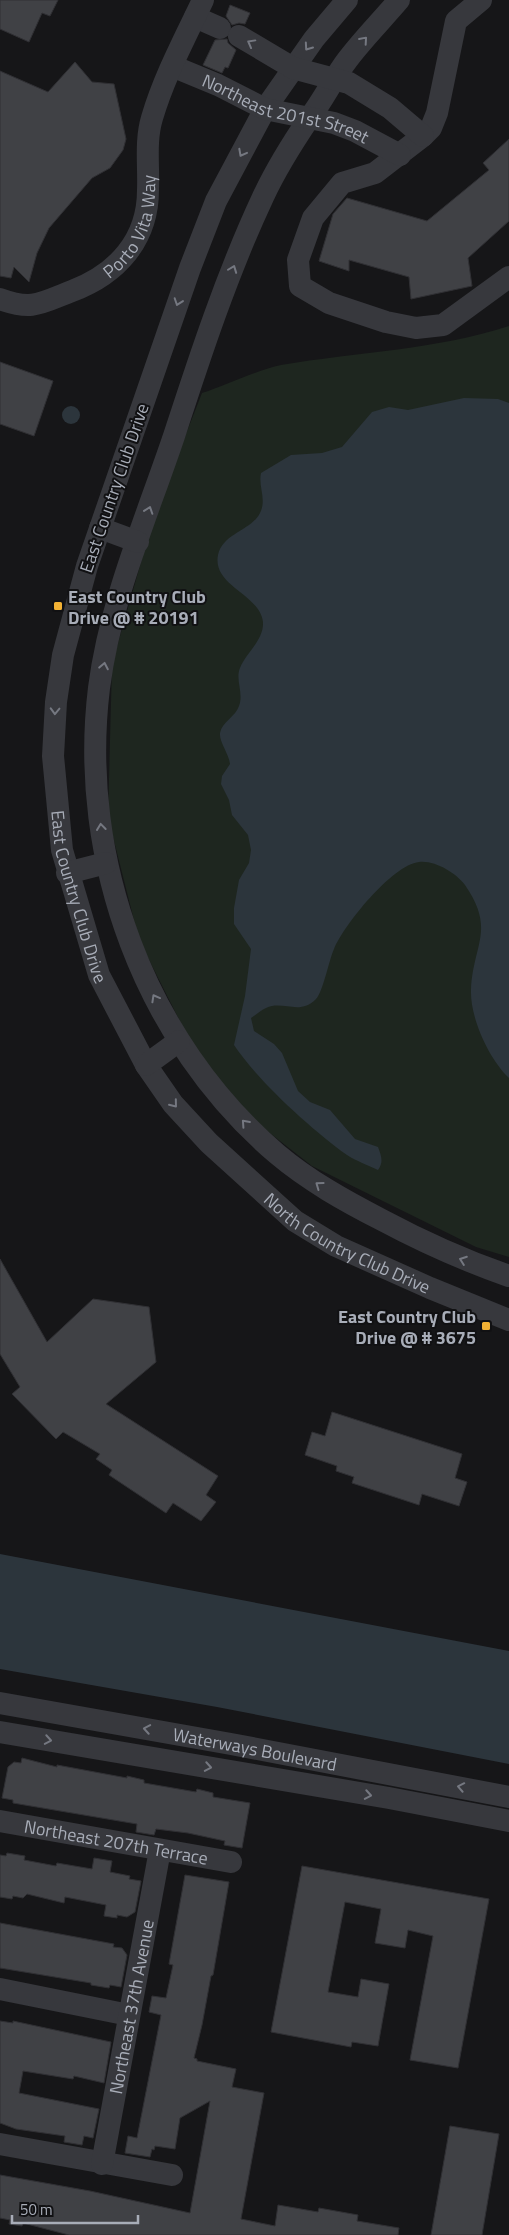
<svg xmlns="http://www.w3.org/2000/svg" width="509" height="2235" viewBox="0 0 509 2235" font-family="'Titillium Web',sans-serif">
<style>
.green{fill:#1e261f}
.water{fill:#2c353c}
.building{fill:#404145;stroke:#303034}
.lines{fill:none;stroke-linecap:round;stroke-linejoin:round}
.minor{stroke:#37383d;stroke-width:22}
.oneway{stroke:#757881}
.poi-dot{fill:#f2b134;stroke:#111113;stroke-width:2}
.labels{text-anchor:middle;dominant-baseline:central;stroke-width:4;stroke-linejoin:round;paint-order:stroke}
.street-label{font-size:18px;fill:#a8adb8;stroke:#111113}
.poi-label{font-size:18px;font-weight:bold;fill:#a8adb8;stroke:#111113;text-anchor:start}
</style>
<rect width="100%" height="100%" fill="#161618"/>
<path class="green" d="M509,326V1257L476,1247L312,1166L257,1123L195,1051L139,940L108,817L112,664L155,513L202,393C226,385 257,370 281,365C357,352 435,350 509,326Z"/>
<g class="water">
<path d="M464,398L498,399L509,403V1078C489,1059 470,1018 471,990C473,944 496,930 465,885C456,873 435,860 419,862C392,865 344,925 334,949C329,960 323,992 316,999C300,1016 283,1000 266,1008C261,1010 256,1015 251,1018L254,1031L274,1044L282,1053L298,1091L310,1102L330,1110L355,1139L378,1147C381,1155 384,1162 378,1170C368,1165 356,1161 347,1155C311,1129 258,1081 234,1045L245,996L251,949L234,924V908L239,880L249,863L251,850L248,835L232,815L229,800L221,784L222,776L230,764C229,754 219,742 220,733C222,722 236,716 239,706C244,693 235,680 240,668C246,653 264,640 263,622C260,594 212,586 218,555C223,533 251,531 260,513C267,499 258,487 261,473L291,455L322,453L342,447L372,412L389,407L408,410Z"/>
<circle cx="71" cy="415" r="9"/>
<polygon points="0,1554 509,1651 509,1764 217,1707 0,1669"/>
</g>
<g class="building">
<polygon points="0,0 58,0 50,16 42,13 29,42 0,29"/>
<polygon points="230,5 250,13 245,24 239,23 232,25 226,16"/>
<polygon points="227,39 228,43 236,50 228,68 225,67 222,73 203,65 215,40"/>
<polygon points="75,62 92,82 114,84 126,139 123,150 110,168 92,178 49,228 37,253 29,282 14,267 11,278 0,276 0,71 48,92"/>
<polygon points="509,139 509,221 468,258 472,286 411,299 409,277 349,260 349,271 319,261 333,214 347,198 427,221 489,170 483,163"/>
<polygon points="0,362 53,381 34,436 0,424"/>
<polygon points="0,1259 47,1342 93,1299 149,1307 156,1362 106,1404 218,1476 206,1495 216,1502 201,1521 173,1503 166,1513 109,1475 112,1470 96,1459 100,1454 63,1432 56,1439 12,1394 20,1387 0,1354"/>
<polygon points="332,1412 462,1454 455,1478 467,1482 459,1506 422,1494 419,1505 352,1483 354,1477 336,1471 337,1466 305,1455 312,1432 325,1436"/>
<polygon points="22,1758 57,1767 57,1765 127,1778 127,1776 144,1780 144,1783 196,1792 197,1789 213,1793 213,1797 250,1803 242,1848 224,1845 225,1841 188,1833 156,1829 154,1835 136,1832 137,1824 13,1803 13,1800 2,1798 8,1767 14,1762 21,1763"/>
<polygon points="7,1853 25,1856 24,1860 56,1866 57,1863 92,1869 94,1858 112,1861 110,1872 130,1876 129,1879 141,1881 135,1912 127,1917 117,1915 117,1918 104,1916 106,1905 65,1897 64,1903 27,1894 23,1898 13,1896 12,1899 0,1897 0,1855 6,1856"/>
<polygon points="302,1866 489,1899 458,2068 410,2060 433,1936 408,1930 405,1948 375,1943 381,1909 345,1902 328,1992 358,1997 361,1979 389,1984 378,2046 352,2042 351,2047 271,2032"/>
<polygon points="185,1875 229,1882 213,1975 211,1976 202,2025 194,2058 197,2059 197,2061 236,2069 232,2087 264,2093 241,2219 275,2226 278,2205 318,2212 319,2208 358,2215 357,2221 399,2228 398,2235 69,2235 23,2223 22,2226 9,2224 10,2220 0,2218 0,2175 90,2191 190,2213 210,2101 180,2118 175,2149 155,2146 154,2150 152,2149 150,2157 125,2153 128,2136 137,2138 161,2015 149,2012 152,1996 166,1998 173,1965 169,1964"/>
<polygon points="0,1923 114,1944 113,1947 122,1948 127,1955 121,1987 110,1985 109,1988 91,1985 91,1983 0,1968"/>
<polygon points="0,2021 13,2023 13,2021 111,2042 104,2083 74,2076 73,2079 23,2071 19,2093 99,2109 93,2138 84,2136 82,2145 64,2142 65,2136 16,2129 0,2123"/>
<polygon points="450,2126 499,2134 482,2235 431,2235"/>
</g>
<g class="lines">
<g class="minor">
<path id="s1" d="M347,0L314,39L265,109L216,201L190,268L87,566L63,655L56,702L53,756L62,850L99,975L146,1065L173,1104L209,1143L295,1221L336,1246L430,1288L509,1320"/>
<path d="M399,0C382,20 364,38 348,59C334,77 324,99 310,117C293,142 276,169 263,197C227,274 200,356 174,436C146,519 110,601 99,688C78,860 145,1041 277,1154C309,1181 345,1201 382,1220C425,1243 463,1260 509,1276"/>
<polyline points="481,0 456,21 437,113 431,128 423,136 375,173 342,183 313,218 298,260 300,286 329,303 386,322 416,328 443,325 509,277"/>
<polyline points="195,17 220,28"/>
<polyline points="239,36 293,68 349,83 390,108 423,136"/>
<path id="s2" d="M172,66L218,85L265,109L334,123L355,131L400,155"/>
<path id="s3" d="M0,299C33,311 41,303 72,291C117,274 148,240 148,190C149,166 145,141 152,118C164,77 185,38 203,0"/>
<polyline points="100,528 138,542"/>
<polyline points="67,873 106,863"/>
<polyline points="146,1065 179,1041"/>
<path id="s4" d="M0,1703L231,1744L509,1797"/>
<polyline points="0,1732 389,1798 509,1821"/>
<path id="s5" d="M0,1821L231,1862"/>
<polyline points="0,1989 129,2015"/>
<polyline points="0,2144 172,2175"/>
<path id="s6" d="M102,2164L160,1850"/>
</g>
</g>
<defs><path id="oneway-chevron" d="M-2-3.5L2.5 0L-2 3.5" fill="none" stroke-width="1.6" stroke-linecap="round" stroke-linejoin="round" transform="scale(1.25)"/></defs>
<g class="oneway">
<use href="#oneway-chevron" transform="translate(364 40) rotate(-49)"/>
<use href="#oneway-chevron" transform="translate(251 43) rotate(-151)"/>
<use href="#oneway-chevron" transform="translate(308 47) rotate(125)"/>
<use href="#oneway-chevron" transform="translate(242 153) rotate(118)"/>
<use href="#oneway-chevron" transform="translate(233 269) rotate(-69)"/>
<use href="#oneway-chevron" transform="translate(178 302) rotate(109)"/>
<use href="#oneway-chevron" transform="translate(149 510) rotate(-71)"/>
<use href="#oneway-chevron" transform="translate(104 666) rotate(-79)"/>
<use href="#oneway-chevron" transform="translate(55 711) rotate(92)"/>
<use href="#oneway-chevron" transform="translate(101 827) rotate(-97)"/>
<use href="#oneway-chevron" transform="translate(155 998) rotate(-119)"/>
<use href="#oneway-chevron" transform="translate(174 1104) rotate(51)"/>
<use href="#oneway-chevron" transform="translate(245 1123) rotate(-132)"/>
<use href="#oneway-chevron" transform="translate(319 1185) rotate(-144)"/>
<use href="#oneway-chevron" transform="translate(463 1260) rotate(-160)"/>
<use href="#oneway-chevron" transform="translate(147 1729) rotate(-170)"/>
<use href="#oneway-chevron" transform="translate(48 1740) rotate(10)"/>
<use href="#oneway-chevron" transform="translate(208 1767) rotate(10)"/>
<use href="#oneway-chevron" transform="translate(461 1787) rotate(-169)"/>
<use href="#oneway-chevron" transform="translate(368 1795) rotate(10)"/>
</g>
<g class="poi-dot">
<rect x="53" y="601" width="10" height="10" rx="2.5"/>
<rect x="481" y="1321" width="10" height="10" rx="2.5"/>
</g>
<g class="labels">
<g class="street-label">
<text stroke="none"><textPath href="#s2" startOffset="122">Northeast 201st Street</textPath></text>
<text stroke="none"><textPath href="#s3" startOffset="169">Porto Vita Way</textPath></text>
<text transform="translate(114 488) rotate(-71)">East Country Club Drive</text>
<text stroke="none"><textPath href="#s1" startOffset="965">East Country Club Drive</textPath></text>
<text stroke="none"><textPath href="#s1" startOffset="1421">North Country Club Drive</textPath></text>
<text stroke="none"><textPath href="#s4" startOffset="259">Waterways Boulevard</textPath></text>
<text stroke="none"><textPath href="#s5" startOffset="118">Northeast 207th Terrace</textPath></text>
<text stroke="none"><textPath href="#s6" startOffset="160">Northeast 37th Avenue</textPath></text>
</g>
<g class="poi-label">
<text x="68" y="596">East Country Club<tspan x="68" dy="21">Drive @ # 20191</tspan></text>
<text x="476" y="1316" text-anchor="end">East Country Club<tspan x="476" dy="21">Drive @ # 3675</tspan></text>
</g>
</g>
<path d="M12 2215v8h126v-8" fill="none" stroke="#a8adb8" stroke-width="2.5"/>
<text x="20" y="2215" font-size="15" fill="#a8adb8" stroke="#111113" stroke-width="4" paint-order="stroke">50 m</text>
</svg>
